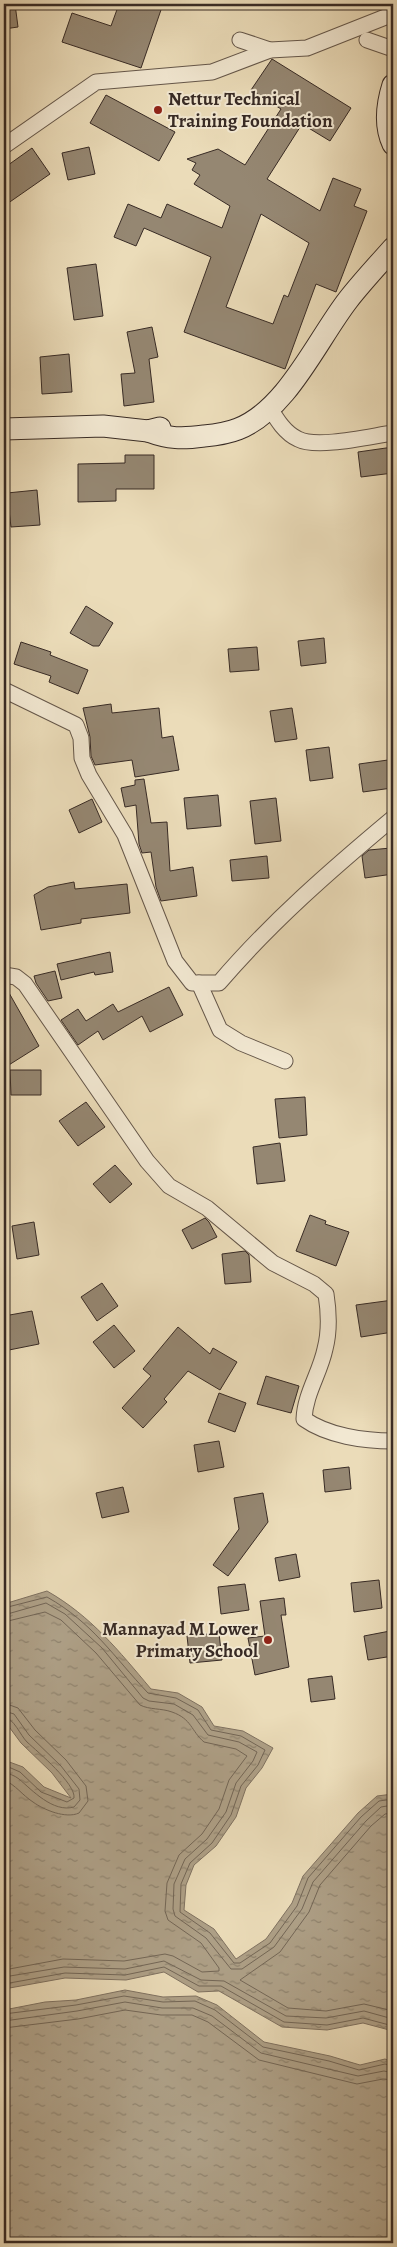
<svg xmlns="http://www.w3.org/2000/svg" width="397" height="2247" viewBox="0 0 397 2247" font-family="Alegreya,serif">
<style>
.water{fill:url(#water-ripples);stroke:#7f7160}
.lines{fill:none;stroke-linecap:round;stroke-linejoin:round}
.shore{stroke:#736656;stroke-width:1}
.building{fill:#958772;stroke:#382b25;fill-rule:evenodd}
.minor-casing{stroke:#65574a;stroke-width:17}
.secondary-casing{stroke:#382b25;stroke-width:23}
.minor{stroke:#f2e8d2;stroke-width:15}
.secondary{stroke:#f2e8d2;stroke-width:21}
.poi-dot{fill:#8f2418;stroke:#f2e8d2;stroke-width:2}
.labels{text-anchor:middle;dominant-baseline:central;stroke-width:4;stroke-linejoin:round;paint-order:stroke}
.poi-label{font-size:19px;font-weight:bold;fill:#382b25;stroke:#f2e8d2;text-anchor:start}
</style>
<defs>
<pattern id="water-ripples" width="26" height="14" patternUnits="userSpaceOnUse" patternTransform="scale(1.25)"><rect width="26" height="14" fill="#aea087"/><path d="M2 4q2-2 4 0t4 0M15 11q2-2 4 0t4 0" fill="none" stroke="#8f836e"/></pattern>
</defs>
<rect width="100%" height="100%" fill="#ebdcb9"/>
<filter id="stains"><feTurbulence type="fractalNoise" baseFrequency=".004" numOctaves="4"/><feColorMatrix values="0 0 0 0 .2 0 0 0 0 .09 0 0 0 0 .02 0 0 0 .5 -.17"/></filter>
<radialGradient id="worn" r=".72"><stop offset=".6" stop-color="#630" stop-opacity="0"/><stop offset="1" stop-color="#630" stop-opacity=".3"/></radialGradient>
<g class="water">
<path d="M47,1591C91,1616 119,1651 151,1689L178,1693L202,1707L214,1726L243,1731L273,1748L262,1768L246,1788L236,1817L216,1846L194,1865L186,1885L184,1910L214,1929L236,1959L266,1939L292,1903L303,1876L358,1813L377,1796L393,1794V2031L363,2023L327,2030L282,2027L219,1991L198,1992L164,1972L126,1980L65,1978L4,1989V1760L23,1767L44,1787L71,1798L52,1773L21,1743L4,1720V1604Z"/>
<polygon points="125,1990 163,1997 196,1996 217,2005 264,2042 330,2056 360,2065 385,2059 393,2062 393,2243 4,2243 4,2010 45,2002 76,2000"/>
</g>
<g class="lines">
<g class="shore">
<path d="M4,1608L47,1597C93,1623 113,1656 148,1693L176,1698L198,1710L211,1730L241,1736L265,1750L258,1765L241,1786L231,1815L212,1843L190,1863L181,1884L180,1912L210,1933L234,1963H240L270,1943L297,1906L308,1878L361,1817L379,1801L393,1799"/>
<polyline points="4,1615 46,1603 65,1614 102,1648 143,1698 149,1701 174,1704 193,1715 208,1735 239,1742 257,1752 253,1761 236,1783 226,1812 207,1839 185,1859 174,1884 173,1909 175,1916 206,1938 231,1969 242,1969 274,1947 302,1909 313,1882 366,1821 381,1807 393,1805"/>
<path d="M4,1622L45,1612L61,1620L96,1653L140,1705C150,1710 161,1708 172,1712C192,1719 191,1731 204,1742L236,1749L247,1756L229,1780L219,1809L202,1834L179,1855L167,1883L165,1911L168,1920L201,1943L219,1968V1971L202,1972L173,1956L165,1954L124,1961L63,1959L4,1970"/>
<path d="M4,1703L18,1708L35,1730L66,1760L86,1786L88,1801L79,1813C66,1819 44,1810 33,1802C22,1795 16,1785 4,1780"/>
<path d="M4,1711L14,1714L29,1735L61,1766L79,1789L80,1800L74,1807C53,1813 32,1790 19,1779C14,1775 9,1774 4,1772"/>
<path d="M4,1717C14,1718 20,1735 27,1742C38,1752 76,1784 74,1798L67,1802L41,1792L20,1772L4,1765"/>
<polyline points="393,1813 385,1814 371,1826 320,1885 309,1912 280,1952 240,1980 288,2008 326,2011 364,2004 393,2011"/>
<polyline points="4,1977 64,1967 125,1969 164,1961 201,1980 224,1981 286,2016 326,2018 364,2011 393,2019"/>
<polyline points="4,1984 65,1973 125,1975 164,1967 199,1986 221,1986 284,2022 327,2025 363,2018 393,2026"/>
<polyline points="4,2014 76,2005 124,1996 163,2002 195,2001 215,2010 263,2047 329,2061 359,2070 385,2064 393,2066"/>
<polyline points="4,2021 77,2011 125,2002 162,2008 193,2008 212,2016 261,2053 358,2076 384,2071 393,2073"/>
<polyline points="4,2028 78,2019 125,2010 161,2015 192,2015 208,2022 259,2060 357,2084 383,2079 393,2080"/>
</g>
</g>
<g class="building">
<polygon points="4,4 15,4 18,27 4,29"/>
<polygon points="119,4 163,4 141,68 62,42 72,13 111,26"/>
<path d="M272,59L351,108L330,141L302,124L267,179L320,211L333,178L361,189L354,206L367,211L336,292L316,284L285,369L184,332L211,257L144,228L136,246L114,237L128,204L161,218L167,204L222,228L230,206L194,184L200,175L192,170L196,163L187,159L218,149L245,165L281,109L251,90ZM261,214L309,243L288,297L284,295L273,324L226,307Z"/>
<polygon points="106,95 175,132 159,161 90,123"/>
<polygon points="89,147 95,174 68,180 62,153"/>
<polygon points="32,148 50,174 4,206 4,168"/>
<polygon points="96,264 103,316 74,320 67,268"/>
<polygon points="152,327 158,357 149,359 154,402 124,406 121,374 135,373 127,332"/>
<polygon points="69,354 72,392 42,394 40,357"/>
<polygon points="393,447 393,473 361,477 358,452"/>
<polygon points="125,455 154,455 154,489 116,489 116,501 78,502 78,464 125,463"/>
<polygon points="37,490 40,525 11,527 7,493"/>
<polygon points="86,606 113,623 99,646 93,646 70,633"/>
<polygon points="324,638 326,663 301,666 298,641"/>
<polygon points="21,642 51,652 50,655 88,670 78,694 49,682 51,676 14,664"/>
<polygon points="257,647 259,670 230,672 228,649"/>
<polygon points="111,704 112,713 159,708 162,738 173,736 179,770 135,777 132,760 95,765 91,756 90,737 83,708"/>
<polygon points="292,708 297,739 275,742 270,711"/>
<polygon points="329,747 333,778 310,781 306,750"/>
<polygon points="388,760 392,788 363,792 359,764"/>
<polygon points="144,779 151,823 167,822 170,871 193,867 197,896 161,901 156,887 151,852 142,853 139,844 136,805 125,807 121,788 135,785 135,780"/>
<polygon points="218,795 221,826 187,829 184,798"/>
<polygon points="276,798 281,841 255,844 250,801"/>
<polygon points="92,799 102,822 79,833 69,810"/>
<polygon points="391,848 393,874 365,878 362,856 369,850"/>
<polygon points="267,856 269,878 232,881 230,860"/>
<polygon points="74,882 75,889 127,884 130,913 81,919 81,923 41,930 34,895 48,887"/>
<polygon points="110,952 113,972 95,975 94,972 61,980 57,964"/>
<polygon points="55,971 62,998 48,1001 36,983 34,976"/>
<polygon points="4,984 39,1046 4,1068"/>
<polygon points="169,987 183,1015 150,1032 142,1016 103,1040 98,1031 78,1045 61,1020 78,1009 86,1021 113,1004 118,1012"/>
<polygon points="10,1070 41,1070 41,1095 11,1095"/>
<polygon points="305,1097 307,1135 279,1138 275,1099"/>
<polygon points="86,1102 105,1127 78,1146 59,1121"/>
<polygon points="280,1143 285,1181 257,1184 253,1147"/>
<polygon points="115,1165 132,1184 110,1203 93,1184"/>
<polygon points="310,1215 326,1221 325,1224 349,1232 336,1266 296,1251"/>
<polygon points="205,1218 209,1222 217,1237 192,1249 182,1230"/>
<polygon points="34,1222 39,1255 17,1259 12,1226"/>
<polygon points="245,1251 249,1255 251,1282 225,1284 222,1254"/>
<polygon points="102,1283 118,1306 97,1321 81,1297"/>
<polygon points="393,1300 393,1332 361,1337 356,1305"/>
<polygon points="32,1311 39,1344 4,1351 4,1316"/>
<polygon points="114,1325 135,1351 114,1368 93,1342"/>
<polygon points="178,1327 210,1354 213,1348 237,1362 220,1390 188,1371 164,1399 167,1402 143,1428 122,1408 151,1376 143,1369"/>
<polygon points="266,1376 299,1386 291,1413 257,1404"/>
<polygon points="219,1393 246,1403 235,1432 208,1422"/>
<polygon points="219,1441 224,1467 198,1472 194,1445"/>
<polygon points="349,1467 351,1489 325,1492 323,1470"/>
<polygon points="123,1487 129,1512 102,1518 96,1493"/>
<polygon points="263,1493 268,1522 228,1576 213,1565 239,1529 234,1498"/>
<polygon points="296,1554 300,1577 279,1581 275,1558"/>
<polygon points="379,1580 382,1608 354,1612 351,1583"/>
<polygon points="245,1584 249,1610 221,1614 218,1587"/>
<polygon points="284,1598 286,1615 281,1615 289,1667 255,1675 248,1638 265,1636 260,1601"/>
<polygon points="390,1631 393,1656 368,1660 364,1636"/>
<polygon points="219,1633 222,1660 190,1663 187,1636"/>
<polygon points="332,1676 335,1699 311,1702 308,1679"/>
</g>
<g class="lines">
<defs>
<g id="minor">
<polyline points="240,40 270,50 307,48 393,14"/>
<polyline points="367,40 393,49"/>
<polyline points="4,146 96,82 212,72 270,50"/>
<path d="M270,408C277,420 285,433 298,439C317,449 371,436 393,433"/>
<path d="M4,690L76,725L81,738L82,758L89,775L125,835L175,961L192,983H219C271,922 332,869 393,818"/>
<path d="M4,975L16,977L25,984L147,1161L169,1186L207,1208L273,1263L314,1284L326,1294C329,1313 330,1330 325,1349C320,1373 305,1394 304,1419C328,1436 364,1441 393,1441"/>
<polyline points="199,983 220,1030 241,1043 285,1061"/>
</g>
<g id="secondary">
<path d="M393,85C387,104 384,125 393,144"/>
<polyline points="4,429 103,426 148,431 160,428"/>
<path d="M148,431C169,439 182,439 204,436C215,435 228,433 238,429C287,410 317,340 348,300C362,282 378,265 393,248"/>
</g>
</defs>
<use href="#minor" class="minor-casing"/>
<use href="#secondary" class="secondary-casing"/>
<use href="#minor" class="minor"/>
<use href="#secondary" class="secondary"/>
</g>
<g class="poi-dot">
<circle cx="158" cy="110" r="5"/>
<circle cx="268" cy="1640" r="5"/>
</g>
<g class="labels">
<g class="poi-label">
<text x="168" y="99">Nettur Technical<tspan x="168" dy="22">Training Foundation</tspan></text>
<text x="258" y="1629" text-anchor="end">Mannayad M Lower<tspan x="258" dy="22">Primary School</tspan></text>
</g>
</g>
<rect width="397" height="2247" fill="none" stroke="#ebdcb9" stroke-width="20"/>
<rect x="5" y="5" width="387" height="2237" fill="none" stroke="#382b25" stroke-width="2.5"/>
<rect x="10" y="10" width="377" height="2227" fill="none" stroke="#382b25"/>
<rect width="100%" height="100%" filter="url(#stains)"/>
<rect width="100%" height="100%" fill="url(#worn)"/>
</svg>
